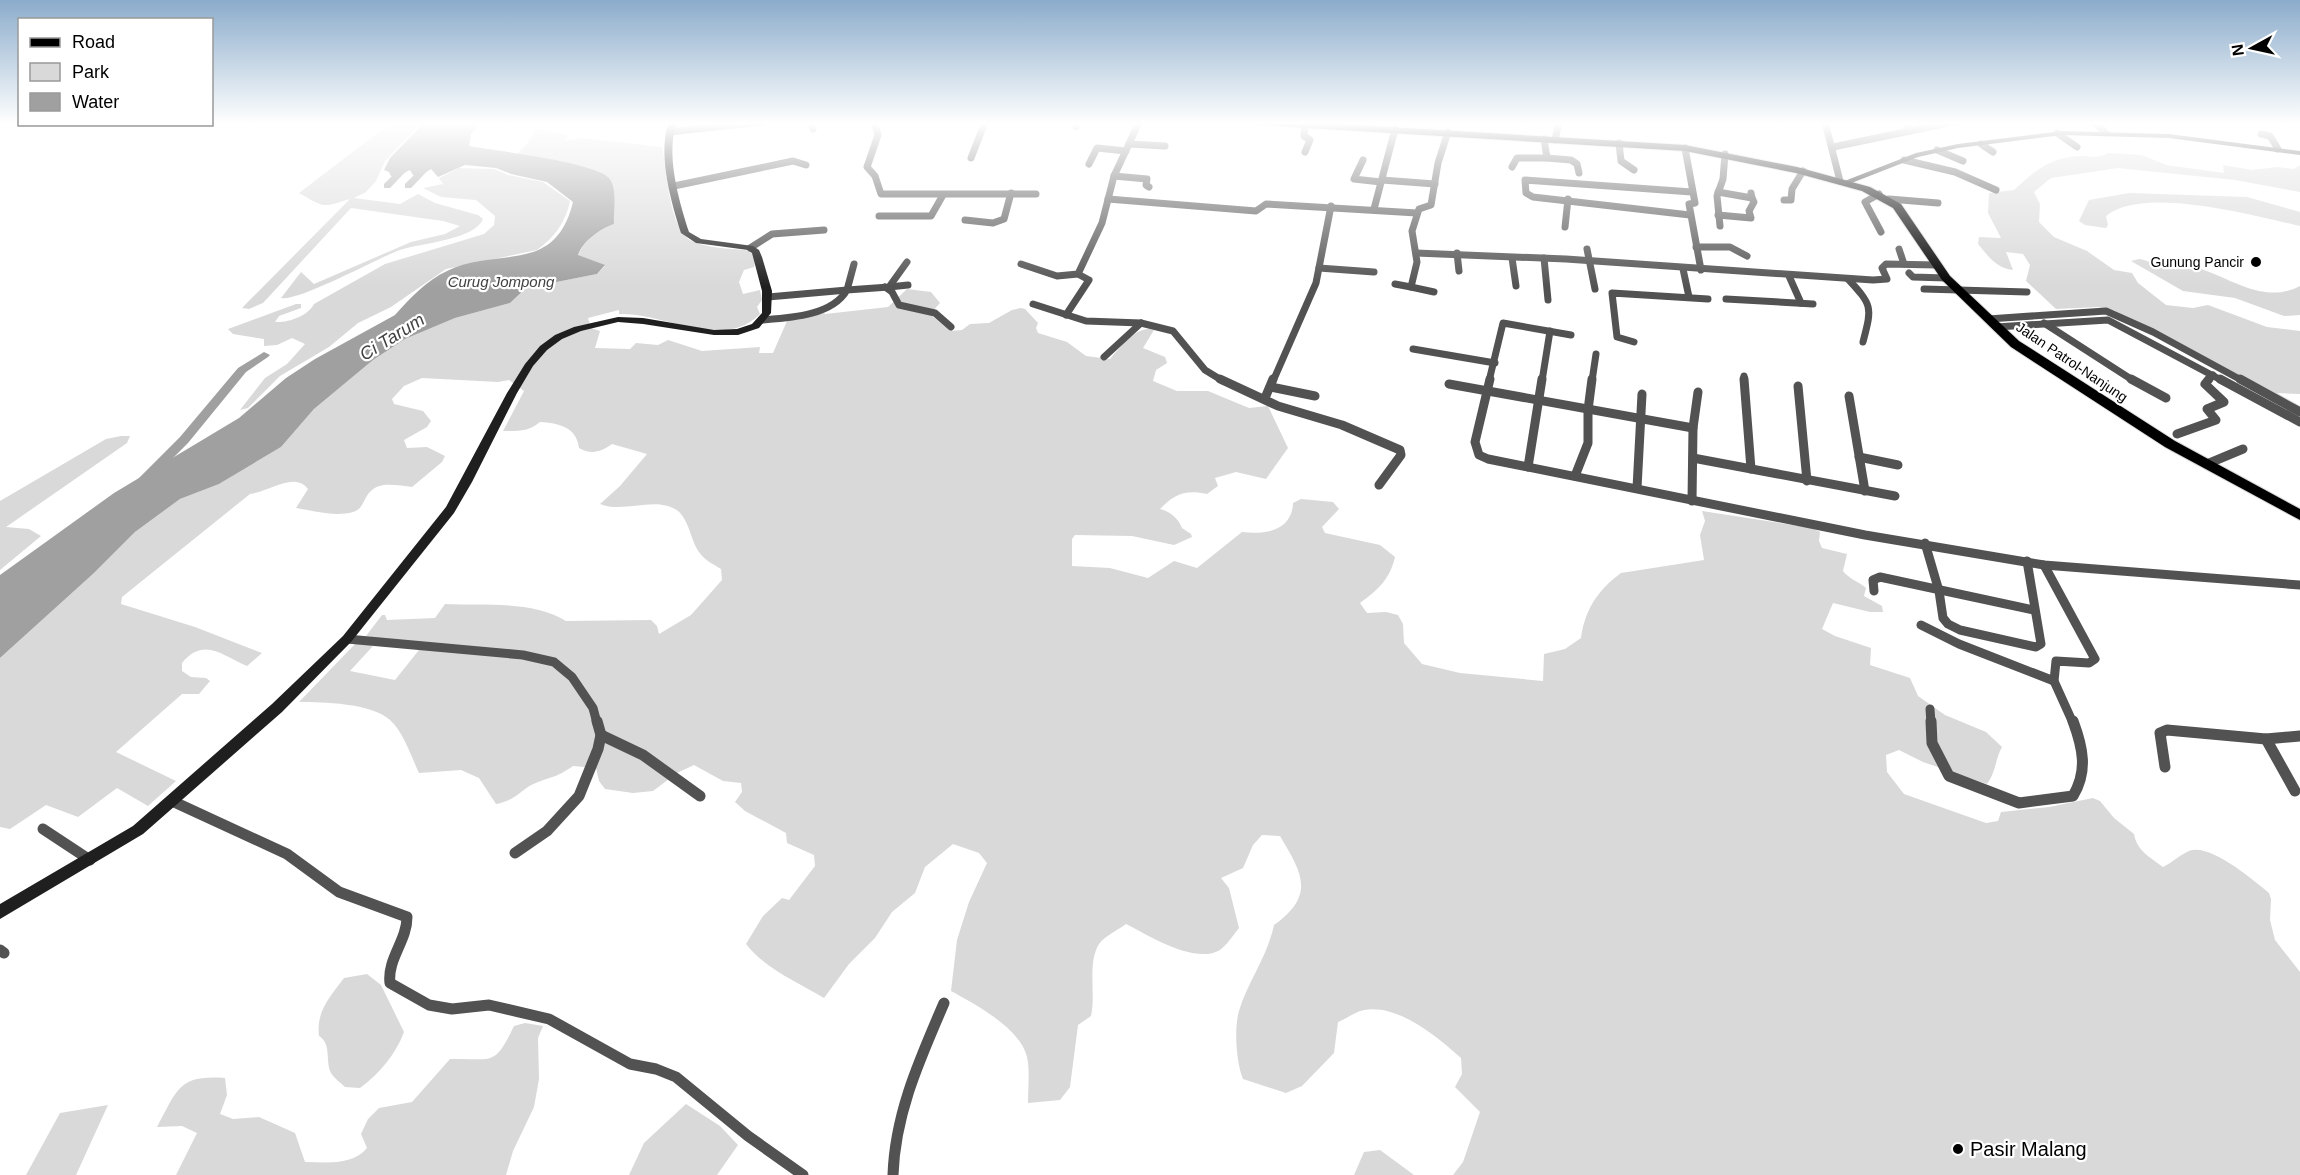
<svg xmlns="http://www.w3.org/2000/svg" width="2300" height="1175" viewBox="0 0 2300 1175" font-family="Helvetica,sans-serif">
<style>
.green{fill:#d9d9d9}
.water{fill:#a0a0a0}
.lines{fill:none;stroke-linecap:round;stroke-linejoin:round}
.canal{fill:#a0a0a0;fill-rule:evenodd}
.primary-casing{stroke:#dbdbdb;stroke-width:2}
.street-far2{stroke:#525252;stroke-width:7}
.street-far1{stroke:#525252;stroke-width:9}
.street{stroke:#525252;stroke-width:11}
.secondary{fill:#1f1f1f;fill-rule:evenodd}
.primary{fill:#000;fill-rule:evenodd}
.poi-dot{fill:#000;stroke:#fff;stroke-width:2}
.labels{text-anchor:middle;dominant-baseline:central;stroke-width:4.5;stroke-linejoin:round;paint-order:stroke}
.far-poi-label{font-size:14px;fill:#000;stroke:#fff;text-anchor:end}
.far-street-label{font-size:14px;fill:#000;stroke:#fff}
.far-water-label{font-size:15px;font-style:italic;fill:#414141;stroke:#fff}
.water-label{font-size:18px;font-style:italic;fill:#414141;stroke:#fff}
.near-poi-label{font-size:20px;fill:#000;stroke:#fff;text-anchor:start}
</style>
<rect width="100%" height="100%" fill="#fff"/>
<g class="green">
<path d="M392,122H422L385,161L376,181L366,192L354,198L400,204L418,194L435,203L478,215L483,219C475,240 420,243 400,250C378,258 298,302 281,298L301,272L314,284L411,242L445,234L460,226L443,221L351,208L263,303L249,309L242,308L350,199C322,207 327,209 299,193Z"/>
<path d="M538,129L566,135L568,136L564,141L582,138L662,147C667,171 669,230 692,241C710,249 731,248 751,251L756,258L754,267L744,270L739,282L743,294L760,290L762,300L757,307L760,314C722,352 664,312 619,314V310L588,318L591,328L600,331L595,348L630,349L636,343L658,345L668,340L702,351L760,347L759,353H773L787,321L822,311L825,314L888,307L907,289L931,292L940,303L930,314L950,331L962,330L970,324L989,323L1012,310L1021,308L1025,309L1038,323L1036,328L1038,333L1067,342L1086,356L1110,359C1120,348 1137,324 1154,330L1143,348L1165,357L1167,363L1156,370L1153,381L1177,391H1208L1249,408L1268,406L1288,448L1266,479L1236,472L1215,478L1218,486L1207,494C1186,489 1174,494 1160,509C1171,512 1178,518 1182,528L1191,534L1192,537L1174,545L1132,536L1075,535L1072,539V566L1110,568L1148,578L1174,561L1197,568L1242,532C1265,535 1292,531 1293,503L1301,499L1333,502L1339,509L1322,527L1325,533L1380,545L1395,557C1390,579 1378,590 1360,603L1367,613L1386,612L1398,615L1403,624L1404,643L1422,664L1460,673L1543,681L1544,654L1565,649L1581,638C1585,609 1598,590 1621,573L1704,560L1700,535L1705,521L1702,511L1812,528L1820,532L1819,541L1822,548L1847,554L1843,571C1849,579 1858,581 1866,588L1864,596L1882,606L1883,612H1870L1833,603L1822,629L1835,636L1871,648L1870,665L1910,678L1918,696L1945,715L1986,732L2002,747C1995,760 1996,772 1987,784L1923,762L1899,750L1886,755L1887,772L1904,794L1986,823L1998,821L2001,812L2049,807L2093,798L2100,801L2114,818L2134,834C2137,851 2150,857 2163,867C2172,863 2178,856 2187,852C2207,840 2253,880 2269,893L2271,899L2270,920L2275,940L2300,972V1175H1453L1463,1162L1480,1112L1455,1087L1462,1074L1461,1058C1437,1037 1399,1004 1364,1010C1355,1012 1346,1019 1338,1022L1334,1053L1302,1086L1286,1093L1243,1079C1236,1062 1234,1028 1239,1011C1248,981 1267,958 1274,925C1316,895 1302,873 1280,836L1262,835L1253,845L1243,868L1221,878L1229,888L1239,928C1234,934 1227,945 1220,950C1195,965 1148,935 1126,924C1118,930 1105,936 1099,944C1087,963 1096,994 1091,1016L1078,1025L1070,1087L1060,1100L1028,1103C1028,1089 1030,1070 1027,1057C1020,1028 975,1004 951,991L957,940L969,902L987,863L979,853L953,844L925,867L915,893L892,912L875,938L849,964L824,998C799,983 764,968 746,944L763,916L782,898L789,900L815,866L814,855L787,843L786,833L745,811L735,802L742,792L741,783L723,781L694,765L677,773L653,791L633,793L605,789L599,781L596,768L573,766C557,777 554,776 538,782C521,788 518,800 496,804L479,778L461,770L419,773C411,756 404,733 390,720C371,703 323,702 299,702L357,642L373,646L350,671L395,680L423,645L366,636L382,615H385L387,620L435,618L445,604C483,606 533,600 566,621L651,620L657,626L659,634L691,615L722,580L721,569C713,564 704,560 699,552C691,541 689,520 678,511C656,495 624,514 600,504L620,486L647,454L612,444C601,452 591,455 579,448C577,427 558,423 540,422C528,432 518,431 503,431L524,391L509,380L498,382L422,378L404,386L392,399L394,404L423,411L431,421L427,427L404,440L407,448L427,447L445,456L442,462L412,487C399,486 381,481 371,491C363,498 364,509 353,512C335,517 314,511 296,508L308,489C294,471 269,492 250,494L122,597L121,604L195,627L262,653L247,666C223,656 204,636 182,663V671L191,677L206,678L210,681L199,694H182L116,752L176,781L148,806L117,788L78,817L46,805L10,829L0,827V658L94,573L135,532L180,499L219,484L281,447L314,409L373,360L405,339L455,318L510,303L526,288L597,274L605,266L578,256C583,241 599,230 614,224V192L587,168L518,153L527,144L535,130Z"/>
<path d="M2108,153L2142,155L2166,165L2224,173L2223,165L2252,170L2277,167L2294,169L2300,165V192L2235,180L2118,168L2051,178L2034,192L2040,204L2039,222L2054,237L2087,251L2114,270L2132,273L2138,283L2166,305L2193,308L2208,305L2267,327L2300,331V394L2277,393L2300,406V410L2113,310L2098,307L2056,309L2026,281L2030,265L2023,254L2006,252L2013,270C1996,268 1989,257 1978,244L1979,237L2001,238L1988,213L1989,193L2014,190C2034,171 2051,157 2080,156C2091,156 2099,159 2108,153Z"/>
<path d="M459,168L494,169L508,175L543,182L570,201C566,222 554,238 537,250L446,269L391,307L358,323L329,347L280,376L248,408L240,410L265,378L287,364L305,344L292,338L277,345L264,346V339L233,334L228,329L296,304H301V308L279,316L275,322C288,323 308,316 314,304L385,264L484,234L494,225L495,216L476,200L441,197L423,188L443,184L439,178Z"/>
<path d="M2129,193L2247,197L2300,212V226C2254,216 2144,185 2106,216L2108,225L2106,228L2085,225L2079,221L2089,200Z"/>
<path d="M2139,259C2148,260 2156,266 2165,268C2176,270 2186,264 2198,268C2231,278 2264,305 2300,286V315L2284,316L2235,298L2183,291L2131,261Z"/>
<polygon points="121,436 130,436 127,443 6,527 29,529 41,536 0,570 0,501 106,439"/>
<path d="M367,974L381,985L404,1032C396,1054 379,1074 360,1088L345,1087C341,1083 334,1078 331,1073C325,1061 332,1044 319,1036C316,1011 330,997 344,978Z"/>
<path d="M525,1023L543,1026L538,1038L539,1079L534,1107L513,1151L506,1175H176L197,1133L182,1126L157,1127C178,1089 178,1075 225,1078L227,1095L220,1114L233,1119L259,1117L295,1133L305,1162C327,1162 352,1166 367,1148L361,1134L368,1119L379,1108L412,1102L450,1059C492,1058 494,1068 514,1026Z"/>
<polygon points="686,1104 720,1126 738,1145 717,1175 629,1175 644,1143"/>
<polygon points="108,1105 76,1175 26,1175 60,1113"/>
<polygon points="1380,1150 1414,1175 1354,1175 1364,1152"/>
</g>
<path class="water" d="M425,122H482L471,134L469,146C496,151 594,162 609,178C618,189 613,211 614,224C600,229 583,241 578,255L605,265L597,274L526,288L510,303L455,318L405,339L373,360L314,409L281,447L219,484L180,499L135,532L94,573L0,658V575L114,493L239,418L286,378L315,359L395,315C409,299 427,280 447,271C498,246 555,276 573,202L547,182L511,174L496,168L465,165L438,177L431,169L421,175H413L410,170L398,176H391L389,172L384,170L390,158Z"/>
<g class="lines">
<g class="canal">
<polygon points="429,160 436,162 411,188 405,188 405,184"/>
<polygon points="407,161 414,163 390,188 384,188 384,184"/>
<polygon points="264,352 270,355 268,357 246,372 188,443 147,484 139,484 137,481 139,478 180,437 238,368"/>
</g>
<defs>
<polygon id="primary" points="1254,122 1309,122 1685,145 1797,167 1870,187 1901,204 1950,276 2019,341 2175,441 2300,509 2300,520 2165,447 2011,347 1942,280 1893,208 1862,191 1796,173 1685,151 1259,125"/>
</defs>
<use href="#primary" class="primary-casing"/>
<g class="street-far2">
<polyline points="811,122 813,129"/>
<polyline points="874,122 878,135 867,167 875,176 881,194 1036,194"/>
<polyline points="1139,122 1129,144 1165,146"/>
<polyline points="1825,122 1840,181"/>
<polyline points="2094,122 2106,133"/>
<polyline points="1305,125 1304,136 1310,140 1305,152"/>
<polyline points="1076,127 1078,122"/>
<polyline points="1910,131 1953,122"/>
<polyline points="669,132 762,122"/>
<polyline points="2057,133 2077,147"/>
<polyline points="2261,134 2270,136 2278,149"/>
<polyline points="1544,139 1547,158 1571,160 1577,164 1579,173"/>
<polyline points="1555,140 1559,122"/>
<polyline points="1619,143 1621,161 1634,170"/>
<polyline points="1981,144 1993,152"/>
<polyline points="1833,147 1910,131 1905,122"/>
<polyline points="1685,148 1695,203 1689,204 1701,270"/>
<polyline points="1937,150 1963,161"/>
<polyline points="971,158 985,122"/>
<polyline points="1363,160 1354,179 1381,182"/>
<polyline points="1904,160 1955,172 1996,190"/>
<polyline points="1089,164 1097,148 1126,151"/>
<polyline points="1512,167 1517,158 1547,158"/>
<polyline points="1114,176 1147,179 1146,185 1149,187"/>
<polyline points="1382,180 1435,184"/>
<polyline points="674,186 793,161 806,165"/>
<polyline points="1718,192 1752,198 1751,193"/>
<polyline points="1879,194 1865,202 1881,232"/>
<polyline points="1108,199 1256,211 1266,204 1417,213"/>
<polyline points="1889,199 1938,203"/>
<polyline points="1784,200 1791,200 1792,189 1803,171"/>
<polyline points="1374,209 1395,129"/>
<polyline points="1690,215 1533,197 1526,193 1525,180 1692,192"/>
<polyline points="1718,215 1751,218 1749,211 1754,202 1752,198"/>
<polyline points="879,216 931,216 943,195"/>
<polyline points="965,220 993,223 1004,219 1011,193"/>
<polyline points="1720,226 1717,196 1723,179 1725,154"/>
<polyline points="1565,227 1568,199"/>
<polyline points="1696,247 1730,247 1747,256"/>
<polyline points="750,248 772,234 824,230"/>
<polyline points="1587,249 1595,289"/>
<polyline points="1899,249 1904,264"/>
<polyline points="1416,253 1566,259 1873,280 1887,279 1882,268 1886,264 1937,265"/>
<polyline points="1457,253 1459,271"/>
<polyline points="1512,258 1516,286"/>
<polyline points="1544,258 1548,300"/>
<polyline points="1021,264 1057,276 1078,274 1102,223 1114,176 1129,144"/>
<polyline points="1319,268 1374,272"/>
<polyline points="1683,269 1689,297"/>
<polyline points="1909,273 1913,277 1946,278"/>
<polyline points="1789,276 1801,303"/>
<path d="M1848,279C1873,306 1872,307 1863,342"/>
<polyline points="1395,284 1411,287 1417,262 1412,231 1419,209 1431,205 1438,163 1448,132"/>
<polyline points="885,287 892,292 899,305 935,313 951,327"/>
<polyline points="889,287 908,285"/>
<polyline points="1411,287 1434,292"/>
<polyline points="1924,289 2027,292"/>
<polyline points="768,297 847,290 854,264"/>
<polyline points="1726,299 1813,304"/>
<polyline points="1033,304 1086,321 1141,323 1173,331 1205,370 1223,381"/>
<polyline points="1066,315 1089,280 1078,274"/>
<polyline points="1988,319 2106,311 2153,332 2243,381"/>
<path d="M762,320C789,318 832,316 847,290L889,287L907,262"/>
<polyline points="2044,323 2134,381"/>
<polyline points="1996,327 2108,320 2223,381"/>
<polyline points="1634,342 1617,337 1612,293 1708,299"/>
<polyline points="1413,349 1495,363"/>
<polyline points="1104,357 1141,323"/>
<polyline points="1744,376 1744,381"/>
<polyline points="1273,381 1316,283 1331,206"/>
<polyline points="1489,381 1503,323 1571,335"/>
<polyline points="1542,381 1550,331"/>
<polyline points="1592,381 1596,354"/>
<polyline points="2208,381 2213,375"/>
</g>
<g class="street-far1">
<polyline points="1220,379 1278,406 1342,425 1400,450 1401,455 1379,485"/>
<polyline points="1490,379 1475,442 1479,455 1488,459 1865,535 2044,565 2300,585"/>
<polyline points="1744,379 1751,469"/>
<polyline points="2131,379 2166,398"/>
<polyline points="2220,379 2300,422"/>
<polyline points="2240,379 2300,412"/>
<polyline points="1449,384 1693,428"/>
<polyline points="1798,386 1807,481"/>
<polyline points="1271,387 1315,396"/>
<polyline points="1849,396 1865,491"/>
<polyline points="1265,398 1273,379"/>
<polyline points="2177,434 2216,420 2207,409 2224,402 2205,384 2209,379"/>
<polyline points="1859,457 1898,465"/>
<polyline points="1693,458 1895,496"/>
<polyline points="2207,464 2243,449"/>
<polyline points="1528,467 1542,379"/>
<polyline points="1575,476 1588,443 1588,410 1592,379"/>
<polyline points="1637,488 1642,394"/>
<polyline points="1692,501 1693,428 1698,392"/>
<polyline points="1925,543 1939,591 1943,618 1948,624 1960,630 2036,647 2041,644 2027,561"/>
<polyline points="1874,591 1873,580 1880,577 2034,610"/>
<polyline points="1921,625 1959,644 2054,681 2056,661 2089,663 2095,659 2044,565"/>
<polyline points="347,639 523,655 554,662 572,677 593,708 597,723"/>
<polyline points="2054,681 2073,723"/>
<polyline points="1930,709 1931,723"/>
</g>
<g class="street">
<path d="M1931,721L1932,743L1949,776L2019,803L2073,796C2088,771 2083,748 2073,721"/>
<polyline points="601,735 643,755 700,796"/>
<polyline points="2266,739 2295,791"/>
<polyline points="2165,767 2160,733 2167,730 2266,739 2300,736"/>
<path d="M172,801L287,854L339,892L407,917C407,941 387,959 390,983L429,1005L452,1009L489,1005L549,1019L630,1064L656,1069L676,1077L748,1136L803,1175"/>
<polyline points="43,829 90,860"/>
<polyline points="515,853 547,831 579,796 598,749 601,735 597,721"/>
<polyline points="0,950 4,953"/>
<path d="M893,1175C895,1113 920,1059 944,1003"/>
</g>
<g class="secondary">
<path d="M669,122H677C665,153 679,201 689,232L701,239L753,246L759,250L762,257L772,291L771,313L759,328L738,335H714L643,324L618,322L581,331L562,339L547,350L533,366L517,393L472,482L454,513L351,642L282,712L143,834L0,919V904L133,826L272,704L343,636L446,507L507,393L525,364L540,346L555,335L574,327L618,317L643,318L714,330L737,329L752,324L762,313V291L752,253L748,250L696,243L681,233C671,202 657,153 669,122Z"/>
<polygon points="2062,131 2169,134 2300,151 2300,155 2169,138 2062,135 1958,148 1918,157 1849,184 1842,182 1916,153 1958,144"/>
</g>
<use href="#primary" class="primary"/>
</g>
<linearGradient id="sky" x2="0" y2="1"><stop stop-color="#8baccb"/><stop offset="0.43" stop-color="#fff"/><stop offset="1" stop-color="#fff" stop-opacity="0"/></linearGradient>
<rect width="2300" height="287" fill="url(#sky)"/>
<g class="poi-dot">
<circle cx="2256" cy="262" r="6"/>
<circle cx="1958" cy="1149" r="6"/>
</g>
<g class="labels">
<g class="far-poi-label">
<text x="2244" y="262">Gunung Pancir</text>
</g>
<g class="far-street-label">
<text transform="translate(2072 362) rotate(34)">Jalan Patrol-Nanjung</text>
</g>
<g class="far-water-label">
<text x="501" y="281">Curug Jompong</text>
</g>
<g class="water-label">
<text transform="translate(392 337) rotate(-32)">Ci Tarum</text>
</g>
<g class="near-poi-label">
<text x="1970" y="1149">Pasir Malang</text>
</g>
</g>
<rect x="18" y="18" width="195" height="108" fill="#ffffff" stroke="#999999" stroke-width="1.5"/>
<rect x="30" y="38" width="30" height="9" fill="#000000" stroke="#999999" stroke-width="1.5"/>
<text x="72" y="48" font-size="18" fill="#000000">Road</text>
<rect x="30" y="63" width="30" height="18" fill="#d9d9d9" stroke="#999999" stroke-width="1.5"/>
<text x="72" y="78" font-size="18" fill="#000000">Park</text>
<rect x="30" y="93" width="30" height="18" fill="#a0a0a0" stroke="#999999" stroke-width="1.5"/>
<text x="72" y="108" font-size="18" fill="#000000">Water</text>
<g transform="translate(2252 48) rotate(262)" stroke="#ffffff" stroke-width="4.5" paint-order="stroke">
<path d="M0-4.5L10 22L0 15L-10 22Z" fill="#000000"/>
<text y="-9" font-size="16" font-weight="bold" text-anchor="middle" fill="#000000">N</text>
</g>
</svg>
